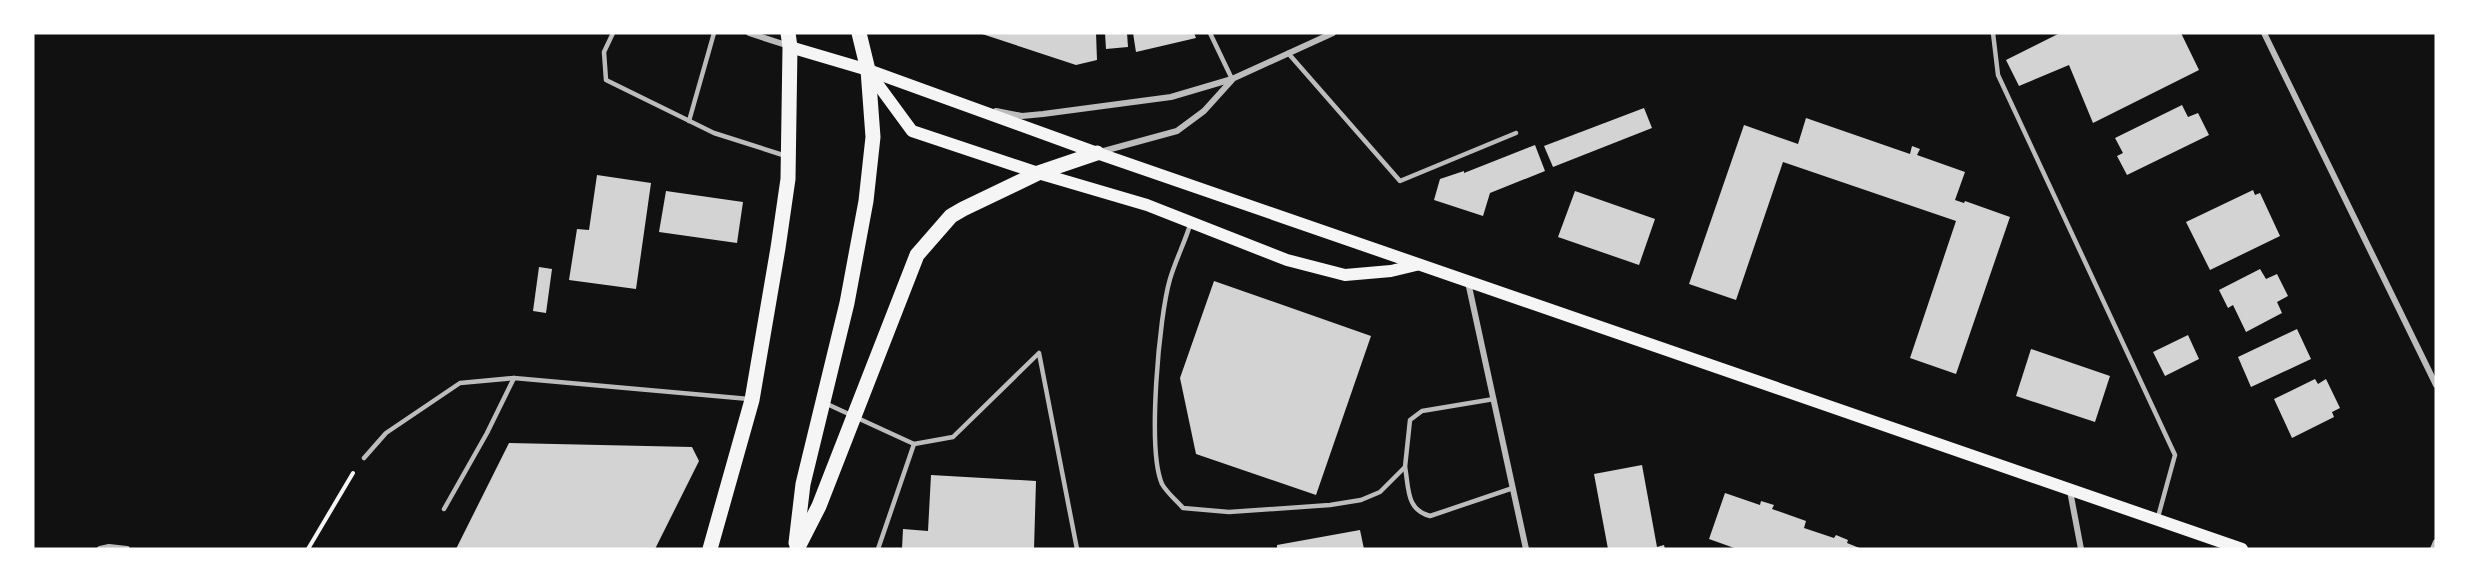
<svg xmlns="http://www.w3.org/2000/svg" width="2469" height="582" viewBox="0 0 2469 582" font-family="'Asap Condensed',sans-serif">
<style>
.building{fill:#d3d3d3}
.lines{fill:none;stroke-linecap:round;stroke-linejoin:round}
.path{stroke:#f5f5f5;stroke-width:4}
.service{stroke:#bcbcbc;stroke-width:4.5}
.minor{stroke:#bcbcbc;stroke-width:6}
.secondary{stroke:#f5f5f5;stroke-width:12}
.primary{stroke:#f5f5f5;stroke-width:15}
</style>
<rect width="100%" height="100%" fill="#111"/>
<g class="building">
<polygon points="979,33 1096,33 1097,60 1076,65"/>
<polygon points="1105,33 1127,33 1128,47 1106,49"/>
<polygon points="1133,33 1194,33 1196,38 1136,52"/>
<polygon points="2060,33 2181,33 2199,70 2093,123 2069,65 2019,86 2006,60"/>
<polygon points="2182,105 2188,117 2198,113 2209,135 2127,175 2117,156 2123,153 2115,138"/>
<polygon points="1644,108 1652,128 1553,167 1544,146"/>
<polygon points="1806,118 1910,154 1912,146 1920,149 1917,155 1965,172 1955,200 1964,203 1965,201 2010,217 1956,374 1910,358 1956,221 1783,162 1736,300 1689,284 1744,125 1798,144"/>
<polygon points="1535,145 1545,171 1490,193 1483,216 1434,200 1440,179 1464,171 1464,173"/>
<polygon points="597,175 651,183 636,289 569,280 577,229 589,230"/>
<polygon points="2253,190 2255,195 2260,193 2280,236 2210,270 2186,222"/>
<polygon points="666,191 743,202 737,243 659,232"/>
<polygon points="1575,191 1655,219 1639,265 1558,237"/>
<polygon points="539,267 552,269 546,313 533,311"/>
<polygon points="2260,269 2266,279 2277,274 2288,296 2277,302 2282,313 2246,332 2233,305 2228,308 2219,290"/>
<polygon points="1214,281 1371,336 1316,495 1196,454 1180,378"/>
<polygon points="2297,329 2311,359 2251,387 2238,357"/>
<polygon points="2188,335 2199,359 2165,376 2153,352"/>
<polygon points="2031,349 2110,376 2095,422 2016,396"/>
<polygon points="2315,379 2318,384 2326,379 2340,408 2332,412 2334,417 2292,438 2274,399"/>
<polygon points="509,443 692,447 699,461 655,549 456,549"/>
<polygon points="1642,465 1657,547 1664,545 1665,549 1608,549 1594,474"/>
<polygon points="931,475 1036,481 1034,549 902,549 903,529 928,531"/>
<polygon points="1725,493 1760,505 1761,501 1774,505 1772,509 1806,521 1804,528 1834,538 1836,535 1848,540 1847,543 1862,549 1737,549 1709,539"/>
<polygon points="1360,530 1364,549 1277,549 1277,545"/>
</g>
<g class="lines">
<polyline class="path" points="308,549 353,473"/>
<g class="service">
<polyline points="613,33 604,52 606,80 714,133 786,156"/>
<polyline points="1210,33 1232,79"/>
<polyline points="1993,33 1998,75 2175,455 2158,517"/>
<polyline points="1288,53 1400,181 1516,133"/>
<polyline points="689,121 714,33"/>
<path d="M1191,222C1185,242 1176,259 1170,279C1159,316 1147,450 1162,484C1167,493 1177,501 1183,508L1229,512L1330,505L1361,500L1380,492L1405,467L1410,420L1422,411L1494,399"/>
<polyline points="827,404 914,444 878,549"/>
<polyline points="914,444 953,437 1039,353 1077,549"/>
<polyline points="364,458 386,433 460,383 514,378 749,399"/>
<path d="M1405,467C1409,488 1406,510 1430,516L1513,488"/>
<polyline points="444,509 487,433 514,378"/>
</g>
<g class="minor">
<polyline points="749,33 789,46"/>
<polyline points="2264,33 2436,385"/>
<polyline points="996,111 1022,116 1043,114 1171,97 1232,79 1333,33"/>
<polyline points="1100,152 1177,131 1204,111 1232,80"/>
<polyline points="1468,282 1526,549"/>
<polyline points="2070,491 2081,549"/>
<polyline points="100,549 109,547 127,549"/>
<polyline points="2433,549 2436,542"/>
</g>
<g class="secondary">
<polyline points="790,47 868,70 1097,153 2242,549"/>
<polyline points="868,71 912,131 1038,173 1147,205 1287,260 1345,275 1391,271 1416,265"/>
</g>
<g class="primary">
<polyline points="796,543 803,484 847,303 866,201 873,137 868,70 859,33"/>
<polyline points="710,549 752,400 778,248 788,179 790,47 788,33"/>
<polyline points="797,549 819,506 917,255 951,216 963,209 1038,173 1097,153"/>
</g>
</g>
<rect width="2469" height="582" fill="none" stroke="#ffffff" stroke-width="69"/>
</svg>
